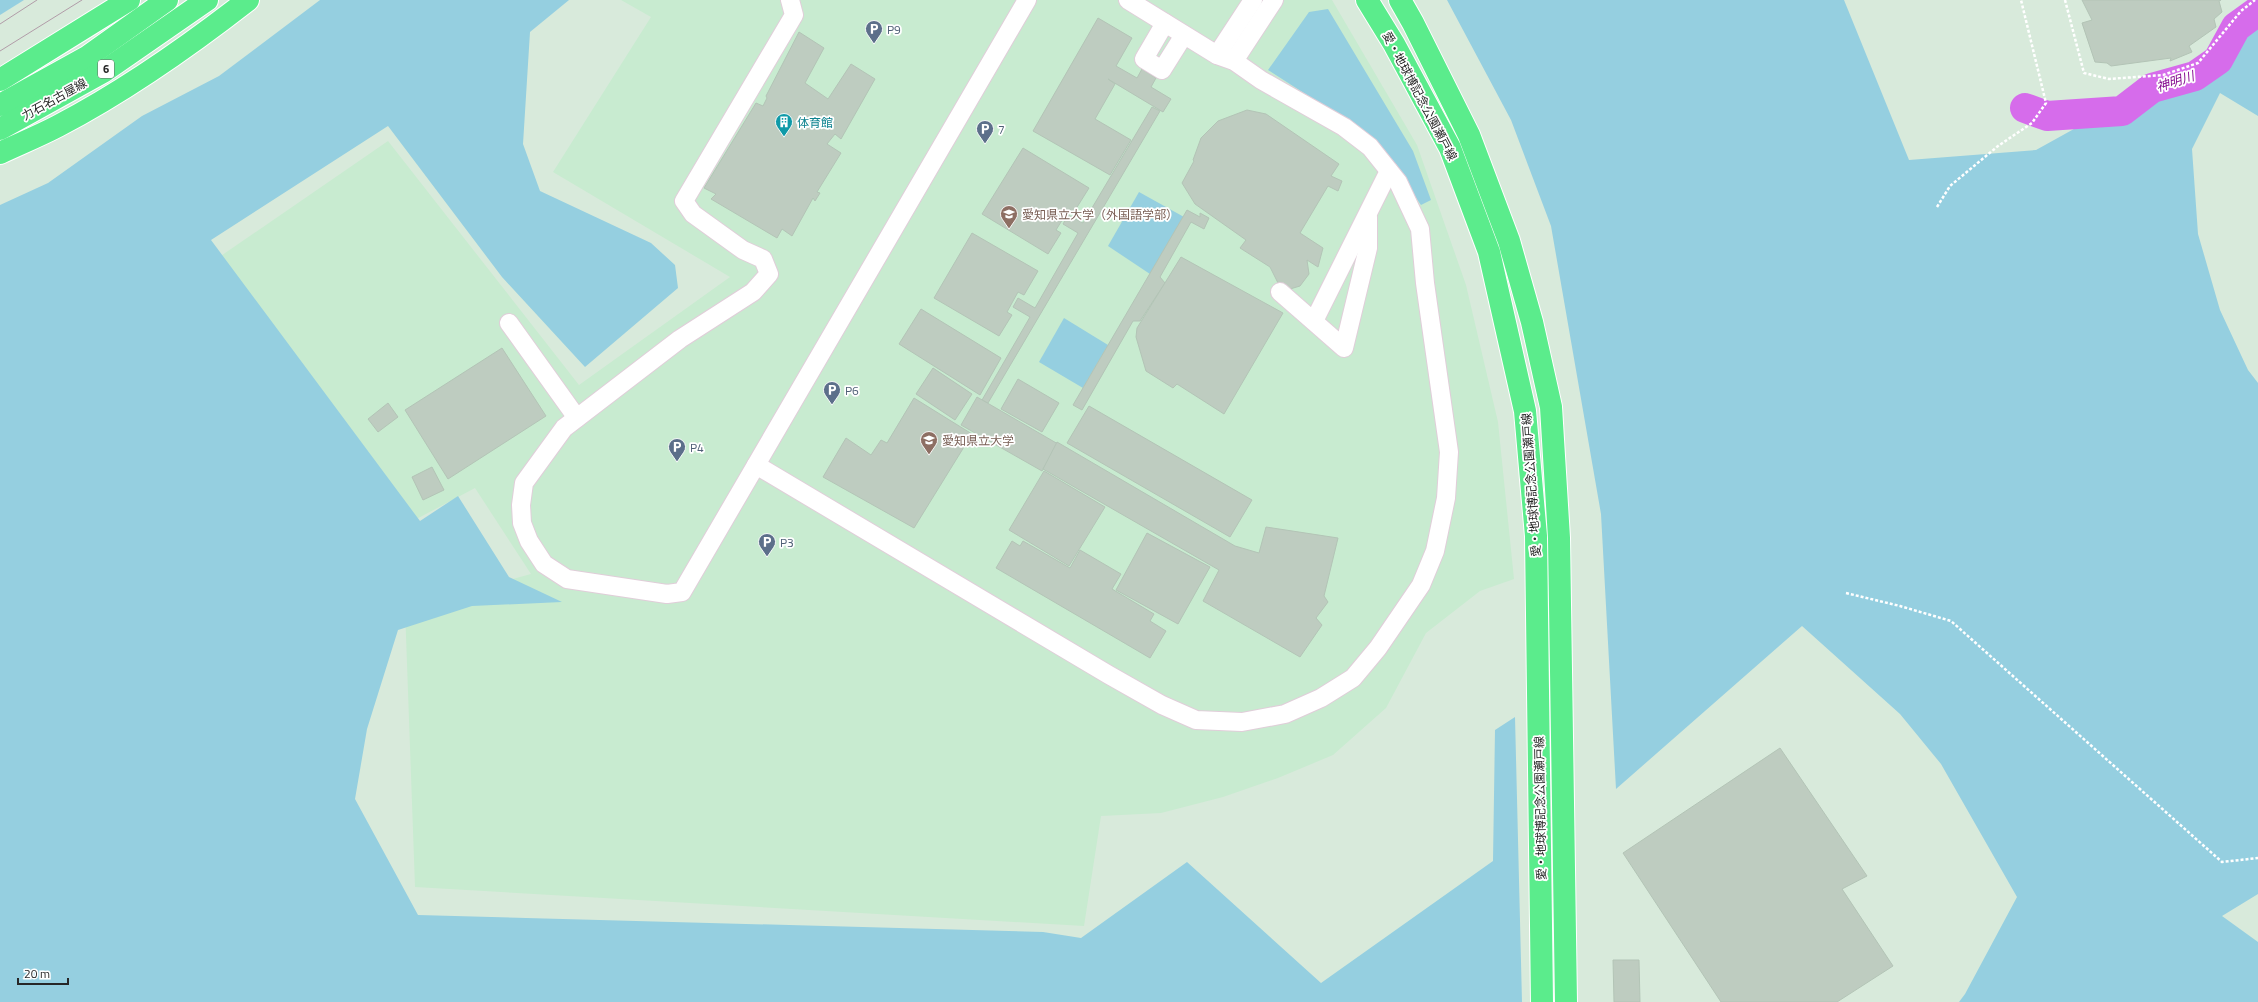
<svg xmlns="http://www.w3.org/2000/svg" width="2258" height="1002" viewBox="0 0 2258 1002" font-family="'Titillium Web','Noto Sans JP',sans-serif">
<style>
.education{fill:#c8ebd0}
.green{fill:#95cfe0}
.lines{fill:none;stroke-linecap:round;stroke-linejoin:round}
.river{stroke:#d66ceb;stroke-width:30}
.building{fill:#beccc0;stroke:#b3c4b6}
.minor-casing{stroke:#e0ced9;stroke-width:20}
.major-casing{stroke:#fff;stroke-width:24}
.path{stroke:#fff;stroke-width:2.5;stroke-dasharray:3 2;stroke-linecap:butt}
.minor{stroke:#fff;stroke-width:18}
.major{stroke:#5bec8c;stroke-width:22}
.tram{stroke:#b19ca8;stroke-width:1}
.labels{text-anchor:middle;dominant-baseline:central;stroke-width:3.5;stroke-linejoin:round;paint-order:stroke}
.shield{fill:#fff;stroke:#686868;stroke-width:1}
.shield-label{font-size:11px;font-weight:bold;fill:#272727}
.service-label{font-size:12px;fill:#4e5e75;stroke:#fff;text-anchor:start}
.street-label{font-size:12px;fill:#272727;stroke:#fff}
.culture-label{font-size:12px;fill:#0d838f;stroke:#fff;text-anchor:start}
.education-label{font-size:12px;fill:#785e54;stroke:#fff;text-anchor:start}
.water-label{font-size:13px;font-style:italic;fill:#871092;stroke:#fff}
</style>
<rect width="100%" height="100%" fill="#d8eadb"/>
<polygon class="education" points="621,0 1332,0 1417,145 1466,285 1498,422 1514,579 1480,591 1426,633 1386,708 1333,755 1278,778 1223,797 1161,813 1101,816 1084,926 415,887 405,608 531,574 475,488 407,524 212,262 388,141 579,385 730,277 553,172 651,17"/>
<g class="green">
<polygon points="0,0 24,0 0,15"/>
<polygon points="320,0 569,0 530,32 523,144 540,191 651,243 675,265 678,288 585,367 502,277 388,126 211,240 420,521 458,496 509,577 562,602 472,606 398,630 367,729 355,799 418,915 1043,932 1081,938 1187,862 1321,983 1493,861 1495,730 1515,717 1522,1002 0,1002 0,205 48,183 142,116 219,76"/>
<polygon points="1447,0 1844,0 1909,160 2036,150 2258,27 2258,116 2220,93 2192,149 2198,234 2220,310 2248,370 2258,383 2258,894 2222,916 2258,942 2258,1002 1959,1002 1965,994 2017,897 1941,764 1900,714 1802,626 1616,789 1601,514 1551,226 1511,120"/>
<polygon points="1328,9 1413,151 1431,200 1421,205 1374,138 1268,70 1309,12"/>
<polygon points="1139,192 1184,217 1150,274 1108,246"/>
<polygon points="1064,318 1108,345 1083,388 1039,362"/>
</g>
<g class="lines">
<polyline class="river" points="2025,108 2047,116 2122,111 2152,88 2195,76 2218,60 2236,27 2258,11"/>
</g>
<g class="building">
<polygon points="2082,0 2221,0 2219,1 2222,12 2214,19 2216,27 2189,46 2192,52 2170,61 2171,58 2111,66 2107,63 2095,62 2082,23 2092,20"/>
<polygon points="1098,18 1132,38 1116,66 1137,78 1142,69 1156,78 1151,87 1171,99 1163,112 1108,79 1115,84 1095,119 1131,140 1110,175 1033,131"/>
<polygon points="799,32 824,48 805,83 828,99 851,64 875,79 841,139 835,134 827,144 841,153 817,192 820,193 815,201 813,198 792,236 782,229 777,238 711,199 716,194 704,188 756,103 763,106 767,98 766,96"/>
<polygon points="1152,107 1160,111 988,403 982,400 1030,317 1013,307 1018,298 1035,308 1078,233 1063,224 1068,215 1083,223"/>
<polygon points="1247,110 1266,114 1339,164 1331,176 1342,181 1338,191 1328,186 1300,233 1323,248 1318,267 1307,260 1309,274 1300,286 1290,289 1281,289 1270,267 1240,248 1246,240 1195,204 1182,183 1194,161 1193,160 1201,138 1218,121"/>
<polygon points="1023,148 1089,188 1074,212 1069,209 1056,230 1061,233 1048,254 982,214"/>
<polygon points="1187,210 1200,217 1200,213 1209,218 1204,229 1191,222 1160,277 1165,283 1140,321 1133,321 1082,410 1073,405"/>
<polygon points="972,233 1038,271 1024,295 1018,292 1007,312 1012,315 999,336 934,298"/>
<polygon points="1181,257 1283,313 1224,414 1177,384 1173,388 1146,371 1136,337 1137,328"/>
<polygon points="921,309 1001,358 980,395 899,344"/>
<polygon points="502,348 546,416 448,479 405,410"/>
<polygon points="933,368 972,394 955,420 916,394"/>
<polygon points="1018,379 1059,403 1042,432 1001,409"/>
<polygon points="977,397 1058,444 1042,471 961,425"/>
<polygon points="914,398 972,434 914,528 823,477 846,438 871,455 881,440 887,443"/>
<polygon points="388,403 398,417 378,432 368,419"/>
<polygon points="1089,406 1252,500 1230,537 1067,443"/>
<polygon points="1057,442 1235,546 1259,553 1266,527 1338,538 1324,596 1328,602 1316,618 1322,625 1300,657 1203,601 1219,570 1043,469"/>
<polygon points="432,467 444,490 423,500 412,477"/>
<polygon points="1044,471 1105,507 1069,566 1009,530"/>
<polygon points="1147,533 1210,567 1178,624 1116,590"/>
<polygon points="1012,541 1020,546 1023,541 1070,568 1080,550 1121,574 1112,589 1154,614 1150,621 1166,631 1150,658 996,568"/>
<polygon points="1780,748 1867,876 1842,889 1893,966 1837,1002 1721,1002 1623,853"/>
<polygon points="1613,960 1639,960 1640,1002 1614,1002"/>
</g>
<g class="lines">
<defs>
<g id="minor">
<polyline points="790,0 794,15 684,201 693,214 743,250 763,259 769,274 753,292 680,339 564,428 524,483 521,505 522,523 529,541 544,564 567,579 667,594 682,592 1027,0"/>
<polyline points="1165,23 1144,59 1162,70 1184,35"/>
<polyline points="1217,55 1253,0"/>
<polyline points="1234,61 1274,0"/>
<polyline points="1280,292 1344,348 1368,248 1368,217"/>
<polyline points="1314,321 1389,171"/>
<polyline points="509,323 577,418"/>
<polyline points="756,465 1109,675 1162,705 1196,720 1242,722 1285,714 1321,698 1353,678 1378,648 1421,585 1435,551 1446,498 1449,452 1425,283 1420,229 1398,182 1370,147 1344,127 1261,80 1234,61 1217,55 1128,0"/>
</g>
<g id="major">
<polyline points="1367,0 1394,44 1450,148 1489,252 1525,411 1536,536 1542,1002"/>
<polyline points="1400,0 1413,23 1469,135 1509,241 1532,322 1551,407 1559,538 1566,1002"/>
<polyline points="0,80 129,0"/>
<polyline points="0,105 87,57 167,0"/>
<polyline points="0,129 103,72 207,0"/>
<path d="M0,153C19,144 39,136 58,126C125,91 189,46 248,0"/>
</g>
</defs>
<use href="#minor" class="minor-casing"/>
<use href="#major" class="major-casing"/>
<g class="path">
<polyline points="2065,0 2084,73 2109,79 2163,75 2198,63 2241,11 2255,0"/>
<polyline points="1937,207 1950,186 1998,146 2032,123 2046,103 2021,0"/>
<polyline points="1846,593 1900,606 1951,621 2222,862 2258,858"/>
</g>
<use href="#minor" class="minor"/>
<use href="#major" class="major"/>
<g class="tram">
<polyline points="0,24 37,0"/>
<polyline points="0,51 82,0"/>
</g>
</g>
<defs>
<symbol id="parking-pin" viewBox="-11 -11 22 30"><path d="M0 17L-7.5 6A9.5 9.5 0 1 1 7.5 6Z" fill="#5c6f8a" stroke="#fff"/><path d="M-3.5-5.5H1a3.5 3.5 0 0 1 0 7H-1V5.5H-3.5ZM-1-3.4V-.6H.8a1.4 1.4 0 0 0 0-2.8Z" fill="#fff"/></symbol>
<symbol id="building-pin" viewBox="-11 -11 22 30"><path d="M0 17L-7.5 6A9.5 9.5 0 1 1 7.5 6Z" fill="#0f9aa8" stroke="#fff"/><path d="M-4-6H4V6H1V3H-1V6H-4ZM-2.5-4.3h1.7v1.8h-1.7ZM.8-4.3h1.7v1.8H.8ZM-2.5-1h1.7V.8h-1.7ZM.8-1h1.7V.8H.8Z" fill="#fff"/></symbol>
<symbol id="university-pin" viewBox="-11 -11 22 30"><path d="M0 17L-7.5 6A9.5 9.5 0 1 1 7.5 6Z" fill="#8d6e63" stroke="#fff"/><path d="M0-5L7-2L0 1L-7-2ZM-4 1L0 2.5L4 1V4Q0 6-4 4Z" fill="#fff"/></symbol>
</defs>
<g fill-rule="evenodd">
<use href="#parking-pin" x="864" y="19" width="20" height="27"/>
<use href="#building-pin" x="774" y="112" width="20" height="27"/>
<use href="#parking-pin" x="975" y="119" width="20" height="27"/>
<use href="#university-pin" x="999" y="204" width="20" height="27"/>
<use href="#parking-pin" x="822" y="380" width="20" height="27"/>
<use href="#university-pin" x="919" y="430" width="20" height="27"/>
<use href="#parking-pin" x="667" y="437" width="20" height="27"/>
<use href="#parking-pin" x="757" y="532" width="20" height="27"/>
</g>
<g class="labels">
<rect class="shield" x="98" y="60" width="16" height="18" rx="3"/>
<g class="shield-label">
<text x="106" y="69">6</text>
</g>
<g class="service-label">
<text x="887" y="29">P9</text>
<text x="998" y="129">7</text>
<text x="845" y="390">P6</text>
<text x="690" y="447">P4</text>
<text x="780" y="542">P3</text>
</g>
<g class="street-label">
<text transform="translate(1420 96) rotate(62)">愛・地球博記念公園瀬戸線</text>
<text transform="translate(54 99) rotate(-29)">力石名古屋線</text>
<text transform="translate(1531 485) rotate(-94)">愛・地球博記念公園瀬戸線</text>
<text transform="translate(1540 808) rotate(-91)">愛・地球博記念公園瀬戸線</text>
</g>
<g class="culture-label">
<text x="797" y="122">体育館</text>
</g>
<g class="education-label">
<text x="1022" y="214">愛知県立大学（外国語学部）</text>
<text x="942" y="440">愛知県立大学</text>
</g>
<g class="water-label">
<text transform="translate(2175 81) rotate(-18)">神明川</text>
</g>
</g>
<path d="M18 978v6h50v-6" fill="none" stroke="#272727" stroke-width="2"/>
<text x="24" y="978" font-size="12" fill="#272727" stroke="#ffffff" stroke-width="3" paint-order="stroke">20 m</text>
</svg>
